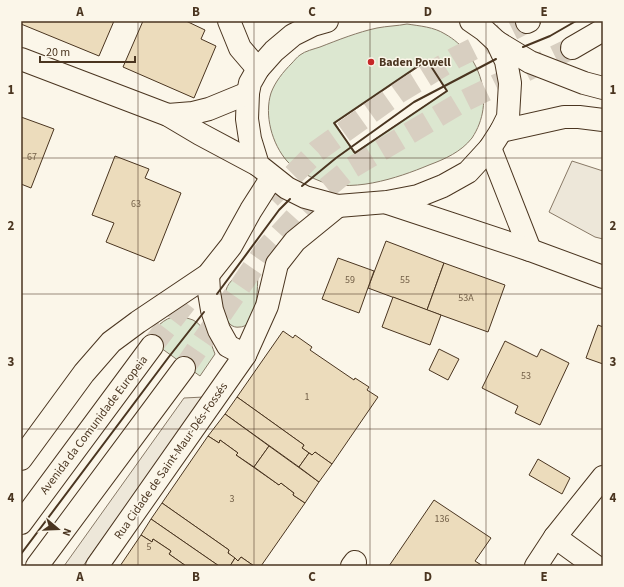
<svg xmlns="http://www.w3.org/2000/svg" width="624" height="587" viewBox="0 0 624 587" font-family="'Source Sans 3',sans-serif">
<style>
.green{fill:#dce7d0;stroke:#887966;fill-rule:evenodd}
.parking{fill:#ede7d9;stroke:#887966}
.building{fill:#ecdcbc;stroke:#4a3520}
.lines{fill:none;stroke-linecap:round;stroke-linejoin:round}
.major-tunnel{stroke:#d8cfc1;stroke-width:22;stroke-dasharray:22 11;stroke-linecap:butt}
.minor-casing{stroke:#4a3520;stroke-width:24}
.major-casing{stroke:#4a3520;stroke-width:24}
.minor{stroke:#fbf6e9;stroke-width:22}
.major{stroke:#fbf6e9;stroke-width:22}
.wall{stroke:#4a3520;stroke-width:2}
.grid{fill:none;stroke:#4a3520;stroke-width:1;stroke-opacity:0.55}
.poi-dot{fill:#c62828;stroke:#fbf6e9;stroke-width:1.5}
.labels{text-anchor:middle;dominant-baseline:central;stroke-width:3;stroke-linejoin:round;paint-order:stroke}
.number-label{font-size:10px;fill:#725f47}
.poi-label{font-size:12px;font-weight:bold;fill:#4a3520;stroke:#fbf6e9;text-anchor:start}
.street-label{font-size:12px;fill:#4a3520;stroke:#fbf6e9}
.neatline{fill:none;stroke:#4a3520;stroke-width:1.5}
.grid-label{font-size:13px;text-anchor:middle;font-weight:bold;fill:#4a3520}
</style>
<rect width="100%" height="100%" fill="#fbf6e9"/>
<g class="green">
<path d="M407,24C420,26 434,27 445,34C481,54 496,102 472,138C461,152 445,159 429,165C398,178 348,195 315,179C305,174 294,169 287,161C272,144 264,115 271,93C275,82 283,72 292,63C294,61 297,57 300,55C305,51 314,49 320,47C338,40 358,32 377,28C387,26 397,26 407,24ZM427,61L447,91L354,153L335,123Z"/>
<path d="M243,269L258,275C257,289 258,309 250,321C248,324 244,327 240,327C223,330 222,302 226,290C229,280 237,277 243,269Z"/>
<path d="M177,316C182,317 188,318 193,320C204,325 211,343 215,354L200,376L147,338C156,328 163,318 177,316Z"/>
</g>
<g class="parking">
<polygon points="572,161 603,171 603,239 595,237 549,212"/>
<polygon points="204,397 83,566 64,566 184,398"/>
</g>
<g class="building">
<polygon points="21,21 114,21 99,56 21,24"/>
<polygon points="143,21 186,21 205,30 201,39 216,46 194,98 123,67"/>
<polygon points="21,117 54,129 31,188 21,184"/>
<polygon points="115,156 149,169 145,178 181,193 154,261 106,242 114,223 92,215"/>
<polygon points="386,241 444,263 427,310 368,288"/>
<polygon points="338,258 374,271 359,313 322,299"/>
<polygon points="444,263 505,285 488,332 427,310"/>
<polygon points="393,297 441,315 430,345 382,327"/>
<polygon points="598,325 603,327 603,364 586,358"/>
<polygon points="283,331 293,338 295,335 312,347 310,350 354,380 355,378 369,387 367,390 378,397 332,464 315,452 312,455 302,448 304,445 237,397"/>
<polygon points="505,341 537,357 541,349 569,363 540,425 515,413 518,406 482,388"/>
<polygon points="439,349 459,359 448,380 429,370"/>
<polygon points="237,397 304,445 302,448 309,453 299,467 225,414"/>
<polygon points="225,414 269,446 254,467 236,455 238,453 220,440 219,443 208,436"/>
<polygon points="208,436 219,443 220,440 238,453 236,455 279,485 281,483 294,493 293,495 305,503 261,566 254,566 241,557 238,561 228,553 229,550 162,503"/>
<polygon points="269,446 319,482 305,503 293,495 294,493 281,483 279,485 254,467"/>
<polygon points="315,452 332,464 319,482 299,467 309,453 312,455"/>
<polygon points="538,459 570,478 562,494 529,475"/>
<polygon points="434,500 491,538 475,561 483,566 389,566"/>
<polygon points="162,503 229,550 228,553 235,558 230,566 219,566 151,519"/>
<polygon points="151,519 219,566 186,566 169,554 171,551 153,539 152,542 141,535"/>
<polygon points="141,535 152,542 153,539 171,551 169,554 186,566 120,566"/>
<polygon points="241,557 254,566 230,566 235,558 238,561"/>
</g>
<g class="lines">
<g class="major-tunnel">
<polyline points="270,198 317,151 398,93 455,58 527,22"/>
<polyline points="152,346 203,280"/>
<polyline points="184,368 266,249 308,203 351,168 460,103 572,48"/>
</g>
<defs>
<g id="minor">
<polyline points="229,21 240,48 258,69"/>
<polyline points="208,275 209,292 212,310 219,330 228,346 245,355"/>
<polyline points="555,537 595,566"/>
<polyline points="97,566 245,355 267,306 277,264 295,241 338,206"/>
<polyline points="352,566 355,562"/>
<polyline points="536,566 555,537 603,477"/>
</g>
<g id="major">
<polyline points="327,21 313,25 293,35 274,51 258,69 250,83 248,93 247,119 250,139 258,165 287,188 305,197 338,206 387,202 418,196 443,186 468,172 490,148 501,131 508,117 510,83 506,61 497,42 484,30 471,21"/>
<polyline points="527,22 529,21"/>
<polyline points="497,42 530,62 584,83 603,88"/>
<polyline points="572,48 603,30"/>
<polyline points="21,59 168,115 200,134 258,165"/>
<polyline points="168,115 193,113 209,109 248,93"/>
<polyline points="501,131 564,117 579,117 603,120"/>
<polyline points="490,148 530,250"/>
<polyline points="388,203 530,250 603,277"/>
<polyline points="21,459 84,373 111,342 138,322 208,275 231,246 251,210 272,177"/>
<polyline points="21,523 152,346"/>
<polyline points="37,566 184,368"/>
</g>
</defs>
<use href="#minor" class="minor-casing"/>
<use href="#major" class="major-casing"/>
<use href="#minor" class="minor"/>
<use href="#major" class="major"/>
<g class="wall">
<polyline points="523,47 550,36 576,21"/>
<polygon points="427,60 447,91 355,153 334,123"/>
<polyline points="302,186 336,158 414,102 496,59"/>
<polyline points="217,294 279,210 290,199"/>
<polyline points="21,554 168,358 204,312"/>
</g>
</g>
<path class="grid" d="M138,21V566M254,21V566M370,21V566M486,21V566M21,158H603M21,294H603M21,429H603"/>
<circle class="poi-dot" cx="371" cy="62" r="4"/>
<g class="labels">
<g class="number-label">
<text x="32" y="157">67</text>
<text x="136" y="204">63</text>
<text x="350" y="280">59</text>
<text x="405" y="280">55</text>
<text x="466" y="298">53A</text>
<text x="526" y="376">53</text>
<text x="307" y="397">1</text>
<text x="232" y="499">3</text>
<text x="442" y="519">136</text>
<text x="149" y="547">5</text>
</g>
<g class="poi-label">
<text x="379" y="62">Baden Powell</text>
</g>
<g class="street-label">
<text transform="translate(94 425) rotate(-53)">Avenida da Comunidade Europeia</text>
<text transform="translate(171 461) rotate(-55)">Rua Cidade de Saint-Maur-Dés-Fossés</text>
</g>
</g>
<rect width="624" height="587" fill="none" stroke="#fbf6e9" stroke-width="44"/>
<g transform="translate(58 529) rotate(109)" stroke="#fbf6e9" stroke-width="3" paint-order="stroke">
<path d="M0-3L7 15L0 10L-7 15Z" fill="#4a3520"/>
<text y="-6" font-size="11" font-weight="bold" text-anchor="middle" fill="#4a3520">N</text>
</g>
<path d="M40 56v6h95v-6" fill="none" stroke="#4a3520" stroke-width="2"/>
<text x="46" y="56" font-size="12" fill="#4a3520" stroke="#fbf6e9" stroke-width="3" paint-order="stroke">20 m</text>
<rect x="22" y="22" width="580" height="543" class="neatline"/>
<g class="grid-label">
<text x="80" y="16">A</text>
<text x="196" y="16">B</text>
<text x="312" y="16">C</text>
<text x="428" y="16">D</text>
<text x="544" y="16">E</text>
<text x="11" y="94">1</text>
<text x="613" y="94">1</text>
<text x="11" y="230">2</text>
<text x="613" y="230">2</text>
<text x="11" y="366">3</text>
<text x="613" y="366">3</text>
<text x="11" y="502">4</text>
<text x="613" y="502">4</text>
<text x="80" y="581">A</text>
<text x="196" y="581">B</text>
<text x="312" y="581">C</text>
<text x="428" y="581">D</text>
<text x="544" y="581">E</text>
</g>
</svg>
